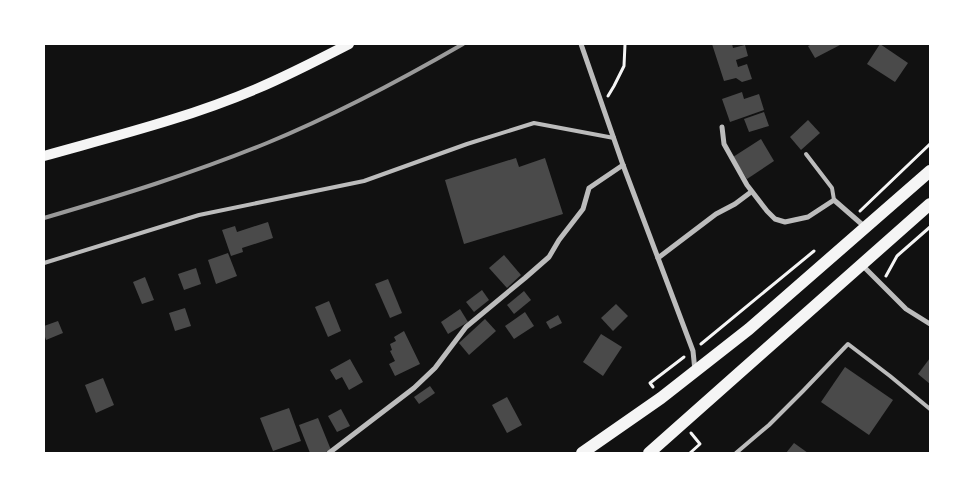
<svg xmlns="http://www.w3.org/2000/svg" width="974" height="497" viewBox="0 0 974 497" font-family="Mulish,sans-serif">
<style>
.building{fill:#4a4a4a}
.lines{fill:none;stroke-linecap:round;stroke-linejoin:round}
.path{stroke:#f5f5f5;stroke-width:3}
.service{stroke:#bcbcbc;stroke-width:4}
.minor{stroke:#bcbcbc;stroke-width:5}
.secondary{stroke:#f5f5f5;stroke-width:10}
.primary{stroke:#f5f5f5;stroke-width:12}
.rail{stroke:#9a9a9a;stroke-width:4}
</style>
<rect width="100%" height="100%" fill="#111"/>
<g class="building">
<polygon points="712,44 732,44 733,48 745,45 748,56 736,60 738,67 747,64 752,79 742,82 736,78 724,81"/>
<polygon points="812,44 840,44 840,45 815,58 808,46"/>
<polygon points="880,44 908,63 895,82 867,64"/>
<polygon points="742,92 744,99 759,94 764,110 730,122 722,99"/>
<polygon points="764,112 769,126 749,132 744,119"/>
<polygon points="808,120 820,133 801,150 790,137"/>
<polygon points="761,139 774,161 747,179 733,157"/>
<polygon points="516,158 519,167 545,158 563,214 464,244 445,180"/>
<polygon points="268,222 273,238 242,248 243,252 231,256 222,230 235,226 237,232"/>
<polygon points="228,253 237,276 216,284 208,260"/>
<polygon points="504,255 521,275 507,288 489,268"/>
<polygon points="196,268 201,284 184,290 178,274"/>
<polygon points="145,277 154,300 142,304 133,282"/>
<polygon points="388,279 402,313 390,318 375,284"/>
<polygon points="482,290 489,300 474,312 466,302"/>
<polygon points="524,291 531,300 514,314 507,305"/>
<polygon points="329,301 341,331 328,337 315,307"/>
<polygon points="616,304 628,316 613,331 601,318"/>
<polygon points="185,308 191,326 175,331 169,313"/>
<polygon points="460,309 468,322 448,334 441,322"/>
<polygon points="525,312 534,326 514,339 505,326"/>
<polygon points="558,315 562,323 550,329 546,322"/>
<polygon points="485,319 496,331 469,355 459,343"/>
<polygon points="58,321 63,333 46,340 44,334 44,326"/>
<polygon points="404,331 420,364 395,376 389,364 395,361 390,351 392,350 390,344 396,341 394,337"/>
<polygon points="601,334 622,347 603,376 583,362"/>
<polygon points="930,358 930,384 918,374"/>
<polygon points="350,359 363,382 349,390 342,377 336,380 330,370"/>
<polygon points="845,367 893,400 869,435 821,402"/>
<polygon points="103,378 114,405 96,413 85,385"/>
<polygon points="430,386 435,393 419,404 414,397"/>
<polygon points="507,397 522,425 507,433 492,405"/>
<polygon points="289,408 301,441 273,451 260,418"/>
<polygon points="341,409 350,426 337,432 328,416"/>
<polygon points="318,418 331,450 323,453 310,453 299,425"/>
<polygon points="794,443 808,453 786,453"/>
</g>
<g class="lines">
<g class="path">
<polyline points="608,96 614,86 624,66 625,44"/>
<polyline points="860,211 930,144"/>
<polyline points="886,276 897,256 930,227"/>
<polyline points="701,344 814,251"/>
<polyline points="653,387 650,383 684,357"/>
<polyline points="690,453 700,444 691,433"/>
</g>
<g class="service">
<polyline points="806,154 832,188 834,200"/>
<polyline points="44,263 199,215 364,181 467,144 534,123 614,138"/>
<polyline points="736,453 769,425 803,391 848,344 890,376 930,409"/>
</g>
<g class="minor">
<polyline points="581,44 623,165 693,351 695,371"/>
<polyline points="722,127 724,144 747,185 767,211 775,219 785,222 808,217 834,200 865,227"/>
<polyline points="658,258 716,214 735,204 751,192"/>
<polyline points="862,265 906,309 930,324"/>
<polyline points="329,453 414,388 435,368 466,327 525,278 549,257 559,240 583,209 589,188 623,165"/>
</g>
<path class="secondary" d="M44,156C115,136 188,118 256,89C287,76 318,60 349,44"/>
<g class="primary">
<polyline points="582,453 661,398 749,329 930,171"/>
<polyline points="649,453 738,374 930,204"/>
</g>
<path class="rail" d="M44,218C119,196 194,173 267,143C335,115 399,81 463,44"/>
</g>
<rect width="974" height="497" fill="none" stroke="#ffffff" stroke-width="90"/>
</svg>
